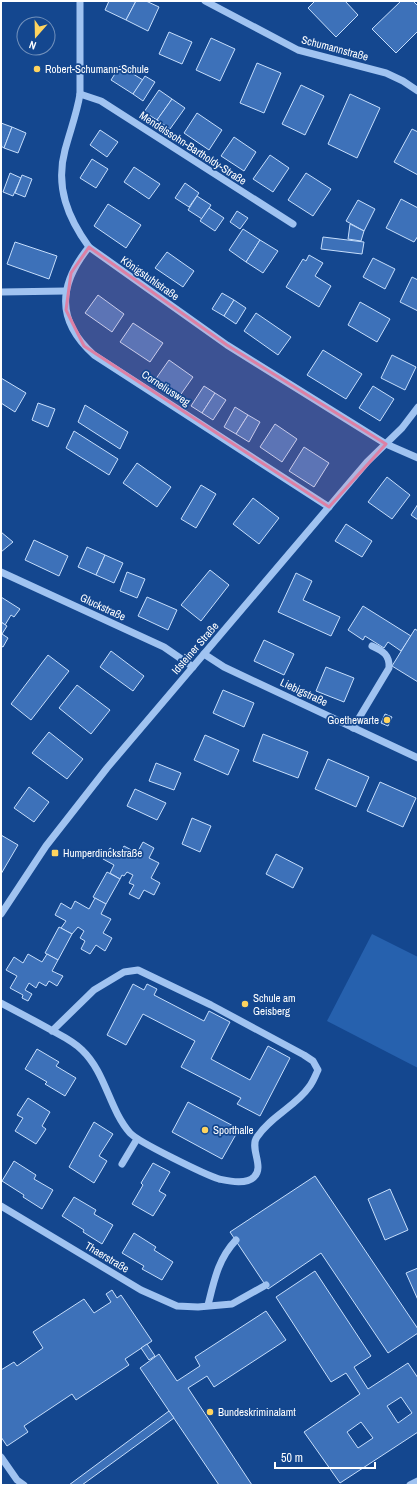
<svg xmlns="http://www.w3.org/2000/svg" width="419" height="1486" viewBox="0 0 419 1486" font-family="'Archivo Narrow',sans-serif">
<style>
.green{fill:#2661ae}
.building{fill:#3d71b9;stroke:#c6defc;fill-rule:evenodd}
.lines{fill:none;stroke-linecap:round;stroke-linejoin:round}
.minor{stroke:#a0c3f1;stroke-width:7}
.marked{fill:#dd80a5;fill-opacity:0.2;stroke:#dd80a5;stroke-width:3;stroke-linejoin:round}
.poi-dot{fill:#ffd45f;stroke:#14478f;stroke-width:1.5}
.labels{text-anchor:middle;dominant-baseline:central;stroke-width:3.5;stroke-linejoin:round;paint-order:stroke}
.street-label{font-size:11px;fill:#fff;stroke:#14478f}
.poi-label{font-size:11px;fill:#fff;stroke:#14478f;text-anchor:start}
</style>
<rect width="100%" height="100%" fill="#14478f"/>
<polygon class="green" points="372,934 418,957 418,1068 327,1021"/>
<g class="building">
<polygon points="109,1 136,1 126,20 105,10"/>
<polygon points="136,1 146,1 159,7 148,31 126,20"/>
<polygon points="315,1 345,1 358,15 336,37 308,8"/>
<polygon points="401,1 413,1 418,6 418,31 396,53 372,29"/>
<polygon points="169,32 192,42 182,64 159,54"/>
<polygon points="211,38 235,49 220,81 196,70"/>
<polygon points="257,63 281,73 264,113 240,103"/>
<polygon points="120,66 143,80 133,94 111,80"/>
<polygon points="145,76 155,82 143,101 133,94"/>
<polygon points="301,85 324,96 305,135 282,124"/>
<polygon points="159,90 172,99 157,120 144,112"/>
<polygon points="350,94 380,108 357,158 328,144"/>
<polygon points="172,99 185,108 170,129 157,120"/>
<polygon points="197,113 222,130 209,150 184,133"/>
<polygon points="1,123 12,127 4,148 1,146"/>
<polygon points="12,127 26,133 18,153 4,148"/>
<polygon points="412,129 418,132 418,175 394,162"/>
<polygon points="100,130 118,142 107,157 90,145"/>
<polygon points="234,137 256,152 244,171 221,156"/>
<polygon points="270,155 289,168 273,192 253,179"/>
<polygon points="92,159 108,169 96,188 80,178"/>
<polygon points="134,167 160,184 149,199 124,182"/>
<polygon points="10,173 21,178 13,196 3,192"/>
<polygon points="306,173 331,189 313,216 288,200"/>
<polygon points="22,175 32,179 25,197 15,193"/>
<polygon points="185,183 199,193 189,207 175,198"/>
<polygon points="197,196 211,205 202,219 188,210"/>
<polygon points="401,199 418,208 418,236 414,242 386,228"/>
<polygon points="358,200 375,209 364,231 346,221"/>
<polygon points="108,204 141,225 126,248 94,226"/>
<polygon points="209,208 224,218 215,231 200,221"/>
<polygon points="237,211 248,218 240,229 230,222"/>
<polygon points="350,224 364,231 361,241 348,239"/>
<polygon points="243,229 260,240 246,262 229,250"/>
<polygon points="323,237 364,242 362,254 321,249"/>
<polygon points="260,240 278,251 263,273 246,262"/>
<polygon points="15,242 57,256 49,279 7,264"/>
<polygon points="167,252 194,271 183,287 155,268"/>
<polygon points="309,255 323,263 315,276 331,286 319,307 286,287 303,259 306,261"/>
<polygon points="373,258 395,269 385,289 363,277"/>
<polygon points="412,277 418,280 418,311 400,302"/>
<polygon points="222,293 234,300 224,316 212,309"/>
<polygon points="98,295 124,314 112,332 85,313"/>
<polygon points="234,300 246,308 236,324 224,316"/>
<polygon points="360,302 390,319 377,342 348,325"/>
<polygon points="256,313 291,337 278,355 244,331"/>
<polygon points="133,323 163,343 150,362 120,342"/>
<polygon points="323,350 362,374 346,399 307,375"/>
<polygon points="392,355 416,367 405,390 381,378"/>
<polygon points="169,360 193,377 179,397 155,380"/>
<polygon points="1,378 26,393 15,412 1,403"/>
<polygon points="204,386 215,393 202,413 191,406"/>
<polygon points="373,386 394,399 380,421 359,408"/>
<polygon points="215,393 226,400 213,420 202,413"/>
<polygon points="38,403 55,409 48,427 32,420"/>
<polygon points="85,405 128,432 120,449 78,422"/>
<polygon points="235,407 248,415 236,434 224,427"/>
<polygon points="248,415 260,422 249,442 236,434"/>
<polygon points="275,424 297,439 282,462 260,447"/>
<polygon points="74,431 118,459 109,475 66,448"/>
<polygon points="304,447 329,463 314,487 289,471"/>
<polygon points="137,463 171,487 157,507 123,483"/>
<polygon points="387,477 410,495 392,519 368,502"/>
<polygon points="201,485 216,494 196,528 181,519"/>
<polygon points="253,498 279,518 259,544 233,524"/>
<polygon points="418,504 418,520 411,515"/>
<polygon points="346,524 372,541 362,557 335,541"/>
<polygon points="1,532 13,542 1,552"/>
<polygon points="34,540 68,556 59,576 25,560"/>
<polygon points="87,547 105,555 96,575 78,567"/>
<polygon points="105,555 123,563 114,583 96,575"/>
<polygon points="210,570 229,585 201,621 181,605"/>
<polygon points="127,572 145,579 137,598 120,591"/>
<polygon points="296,573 312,581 303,600 340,617 331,636 278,612"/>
<polygon points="1,597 20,609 14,617 11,615 5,625 1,622"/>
<polygon points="147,597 177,610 168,630 138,616"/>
<polygon points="363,606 411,636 401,651 388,642 384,648 365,636 363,640 348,630"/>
<polygon points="1,622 7,626 2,634 8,638 3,647 1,646"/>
<polygon points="415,629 418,631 418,682 392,666"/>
<polygon points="264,640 294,654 284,675 254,661"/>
<polygon points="111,651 144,676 133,691 100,667"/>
<polygon points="48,655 69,671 31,720 11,704"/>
<polygon points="326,667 354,678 344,702 316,691"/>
<polygon points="77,685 110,710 91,734 59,708"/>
<polygon points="223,690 254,703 244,727 213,713"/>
<polygon points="385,714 392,717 388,726 381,723"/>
<polygon points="49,732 83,759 67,779 32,753"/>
<polygon points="263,734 308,752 298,778 253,761"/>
<polygon points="205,735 239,750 228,775 194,760"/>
<polygon points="328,759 369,777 356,807 315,789"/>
<polygon points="156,763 181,773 174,790 149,781"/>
<polygon points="380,782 416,798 403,827 367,811"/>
<polygon points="29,787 49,802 34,822 14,808"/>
<polygon points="135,789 166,803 157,820 127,806"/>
<polygon points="192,818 211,826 200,852 182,844"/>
<polygon points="1,835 18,845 1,874"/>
<polygon points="143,842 154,848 149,858 159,863 151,878 160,883 154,895 144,890 139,899 129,894 134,885 129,883 133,875 127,872 124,876 122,875 120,879 110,873 114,865 103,859 110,848 120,853 124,846 137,853"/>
<polygon points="276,854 303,868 293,888 266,874"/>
<polygon points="107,872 120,879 106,904 93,897"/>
<polygon points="95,898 106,904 101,914 111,919 103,933 112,938 105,951 96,945 90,954 81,949 85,941 80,938 84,931 78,927 72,934 61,928 66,921 55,915 61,903 71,909 75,901 89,909"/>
<polygon points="59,927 72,934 58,960 45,953"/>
<polygon points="28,954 42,962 47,954 58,960 52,971 63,976 57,986 49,981 46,986 39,982 36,988 29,983 25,990 32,994 28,1001 22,998 23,995 10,988 17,976 6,970 14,957 23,963"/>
<polygon points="133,984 144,990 147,984 157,989 154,995 204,1021 209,1011 230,1022 211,1059 250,1080 268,1046 290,1058 260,1116 237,1104 241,1098 181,1067 195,1041 143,1014 126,1045 107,1035"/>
<polygon points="37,1049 59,1062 56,1066 76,1078 65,1096 45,1084 47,1082 25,1069"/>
<polygon points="28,1098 50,1112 42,1126 46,1129 36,1144 15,1131 23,1118 17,1115"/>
<polygon points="188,1102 239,1129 222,1159 172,1132"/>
<polygon points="94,1122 113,1134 99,1156 107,1161 94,1183 69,1167"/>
<polygon points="14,1161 36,1175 34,1179 53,1190 42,1209 23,1197 24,1195 2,1181"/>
<polygon points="153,1163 170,1172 159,1191 166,1195 153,1216 132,1204 143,1185 141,1183"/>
<polygon points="315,1176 418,1329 418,1333 388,1353 321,1253 268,1289 230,1232"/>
<polygon points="390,1189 408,1230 385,1240 368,1199"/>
<polygon points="74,1197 96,1210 94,1214 113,1225 102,1244 83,1232 84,1230 62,1216"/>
<polygon points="134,1233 156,1247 154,1250 173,1262 162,1280 142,1269 144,1266 122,1253"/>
<polygon points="418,1268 418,1300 406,1273"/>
<path d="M315,1271L371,1356L354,1367L368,1389L408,1363L418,1378V1432L340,1483L304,1432L360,1394L346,1373L331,1382L276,1297ZM401,1397L412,1413L398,1423L387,1406ZM361,1422L373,1438L358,1448L347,1432Z"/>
<polygon points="112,1290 117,1298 121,1295 152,1341 125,1359 129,1365 76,1400 72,1394 24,1426 28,1432 7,1446 1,1437 1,1370 14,1362 17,1366 43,1348 33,1332 84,1299 94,1313 111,1302 106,1294"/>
<polygon points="266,1311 286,1340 214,1387 207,1376 188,1388 252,1485 219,1485 140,1368 159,1354 177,1381 200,1366 195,1357"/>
<polygon points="147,1344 155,1356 149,1360 141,1348"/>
<polygon points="169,1411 174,1418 82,1485 69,1485"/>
</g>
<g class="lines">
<g class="minor">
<path d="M80,1V94C77,113 70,131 65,150C55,187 68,218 89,247L227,345L386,444L418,458"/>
<polyline points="205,1 298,50 386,73 403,81 418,91"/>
<polyline points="80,94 101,101 293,224"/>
<path d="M89,247C58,285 56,321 94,355L329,507"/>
<polyline points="1,292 66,291"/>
<polyline points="1,572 164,647 193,667"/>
<polyline points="204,654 224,667 418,758"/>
<path d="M353,728L389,668C390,655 383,651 372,646"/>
<polyline points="1,914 46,846 107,768 367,462 402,428 418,407"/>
<path d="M1,1003C18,1012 35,1021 51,1030C62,1036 73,1041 82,1050C106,1073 109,1109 130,1133C138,1142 206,1175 219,1179C229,1181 246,1185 254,1177C265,1167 249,1148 257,1137C271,1116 296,1106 309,1087C313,1082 315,1076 318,1070L313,1061L304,1055L211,1005L138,970L124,972L94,990L52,1031"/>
<polyline points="122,1164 137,1139"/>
<polyline points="1,1206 141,1290 177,1306 198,1307 232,1304 266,1285"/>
<path d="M208,1305C214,1281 218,1259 236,1240"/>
<polyline points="1,1457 17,1480 24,1485"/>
<polyline points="410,1485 418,1481"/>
</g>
</g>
<path class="marked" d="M89,247L227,345L386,444L329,507L84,346L66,310L71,273Z"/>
<g class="poi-dot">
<circle cx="37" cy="69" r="4"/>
<circle cx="387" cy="720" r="4"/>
<rect x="51" y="849" width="8" height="8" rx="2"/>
<circle cx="245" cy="1004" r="4"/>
<circle cx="205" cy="1130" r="4"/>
<circle cx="210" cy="1412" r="4"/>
</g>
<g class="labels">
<g class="street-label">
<text transform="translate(335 48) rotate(15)">Schumannstraße</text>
<text transform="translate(193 148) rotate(33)">Mendelssohn-Bartholdy-Straße</text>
<text transform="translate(150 278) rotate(35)">Königstuhlstraße</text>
<text transform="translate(166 388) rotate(33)">Corneliusweg</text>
<text transform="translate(103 607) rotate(25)">Gluckstraße</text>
<text transform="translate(195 648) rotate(-49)">Idsteiner Straße</text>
<text transform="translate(304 692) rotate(25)">Liebigstraße</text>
<text transform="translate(107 1257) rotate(31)">Thaerstraße</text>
</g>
<g class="poi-label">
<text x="45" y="69">Robert-Schumann-Schule</text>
<text x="379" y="720" text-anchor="end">Goethewarte</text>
<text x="63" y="853">Humperdinckstraße</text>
<text x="253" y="998">Schule am<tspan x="253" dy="13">Geisberg</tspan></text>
<text x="213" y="1130">Sporthalle</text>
<text x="218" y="1412">Bundeskriminalamt</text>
</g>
</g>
<rect width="419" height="1486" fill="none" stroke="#ffffff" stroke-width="4"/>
<g transform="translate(36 36) rotate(200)"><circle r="19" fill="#14478f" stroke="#7291bc"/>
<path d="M0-3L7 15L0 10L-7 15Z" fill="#ffd45f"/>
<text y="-6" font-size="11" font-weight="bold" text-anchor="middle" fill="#ffffff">N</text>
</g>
<path d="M275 1462v6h100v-6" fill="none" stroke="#ffffff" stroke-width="2"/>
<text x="281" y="1462" font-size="12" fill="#ffffff" stroke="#14478f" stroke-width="3" paint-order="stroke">50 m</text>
</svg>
